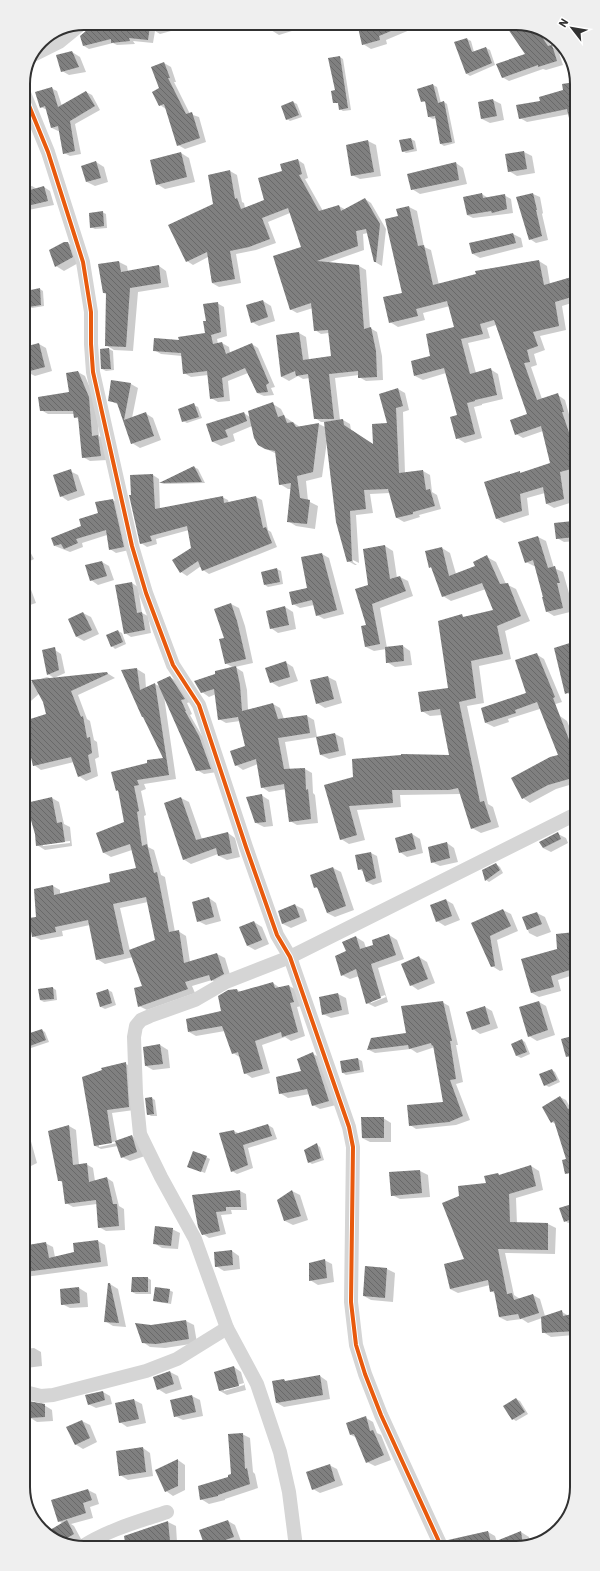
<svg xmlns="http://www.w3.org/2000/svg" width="600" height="1571" viewBox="0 0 600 1571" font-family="'IBM Plex Sans',sans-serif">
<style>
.shadow{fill:#0003;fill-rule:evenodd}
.building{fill:url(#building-back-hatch)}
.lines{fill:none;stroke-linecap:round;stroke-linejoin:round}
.street{stroke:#d5d5d5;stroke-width:14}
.cycleway-casing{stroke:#fff;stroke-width:6}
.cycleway{stroke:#e8590c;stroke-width:4}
.rim{fill:none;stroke:#313131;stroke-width:2}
</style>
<defs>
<pattern id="building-back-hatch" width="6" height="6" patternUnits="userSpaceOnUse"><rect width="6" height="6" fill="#808080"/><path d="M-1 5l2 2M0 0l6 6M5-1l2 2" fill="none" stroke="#696969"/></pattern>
</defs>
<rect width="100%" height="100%" fill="#fff"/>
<g class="shadow">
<polygon points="155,23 170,23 171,31 160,34 155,31 153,43 133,41 135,44 117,45 113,43 89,49 84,46 90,27 96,25 102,28 150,27 156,31"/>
<polygon points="269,23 292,23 295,30 279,35 271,30"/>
<polygon points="365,23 416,23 417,27 386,40 387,44 371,49 363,44"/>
<polygon points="520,23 542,31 552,47 558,50 563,65 546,70 543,69 509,81 502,77 526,54"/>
<polygon points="467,39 471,41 474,52 486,48 490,50 495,65 470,76 467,74 455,43"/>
<polygon points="72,52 80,57 86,72 69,75 62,71"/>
<polygon points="340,57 343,59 351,110 343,111 340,109 339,104 336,104 343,103 334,103"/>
<polygon points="164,63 171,67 176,82 174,82 190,114 199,117 206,142 185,149 178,145 166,109 160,105 160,89"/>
<polygon points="433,85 437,87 441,103 444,102 447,104 455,143 444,146 441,144 436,118 433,119 429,117 427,103 422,101"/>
<polygon points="51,88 57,91 62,106 86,92 92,95 100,110 75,124 81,154 70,156 64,153 60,130 58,131 52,128 47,110 41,107"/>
<polygon points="565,91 575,113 527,122 520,118 542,102"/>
<polygon points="493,100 501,104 504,120 490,123 482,119 479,103"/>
<polygon points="293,102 297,104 302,117 290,121 287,119"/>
<polygon points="23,117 28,127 23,129"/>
<polygon points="411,139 415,141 417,151 406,153 403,151"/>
<polygon points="368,141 376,145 381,176 360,179 352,175 348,146"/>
<polygon points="524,152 532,156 535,173 517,176 509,171 507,155"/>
<polygon points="181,153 189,158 195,182 165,189 157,184"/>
<polygon points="298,160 304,164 308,178 305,179 323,211 339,206 346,210 365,199 371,203 386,229 382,266 375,262 368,233 363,234 364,250 327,263 359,266 366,270 370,328 377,332 382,356 383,380 366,381 359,377 359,375 335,378 340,420 343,420 350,424 351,430 374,445 388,424 398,389 405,393 409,410 403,412 405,473 423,471 430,475 432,492 437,495 441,509 419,515 420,517 404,522 397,518 390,493 370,494 373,513 356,515 359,563 353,560 353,562 357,565 355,565 348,561 327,441 322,477 306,481 308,501 318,506 315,529 296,526 288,521 291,489 288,489 280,484 277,454 266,449 252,426 233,434 235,441 221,446 213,442 208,425 244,413 250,417 273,404 281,409 285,417 300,427 319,424 325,427 325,422 321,422 315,418 310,378 303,379 298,376 289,381 282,377 277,336 299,333 306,337 309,360 332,357 329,333 321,334 315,330 313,308 297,313 290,309 303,248 290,213 268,222 276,243 256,250 236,254 241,283 219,287 212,283 208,257 193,265 187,261 230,171 237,175 242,202 244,203 245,208 265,200 283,172"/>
<polygon points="96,162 104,167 108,182 95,186 87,182"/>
<polygon points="456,163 463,168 467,184 420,194 412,189"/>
<polygon points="23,181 25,187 32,186 37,189 44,187 50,191 54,205 23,211"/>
<polygon points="482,194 488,198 504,195 511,199 513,213 473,218 467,215"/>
<polygon points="533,194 540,197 543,213 542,214 548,240 536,243 530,239 518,197"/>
<polygon points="409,207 417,211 424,247 431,250 439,285 539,261 547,266 550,284 575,276 575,302 562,306 566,330 540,336 545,350 534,354 537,365 531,367 542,399 558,395 565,400 575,436 576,501 554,508 547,504 545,493 527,498 529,515 504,523 496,518 520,472 522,474 551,463 543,431 523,438 516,434 528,414 496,325 487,328 490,338 468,343 476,373 490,369 498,374 503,399 482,404 482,405 474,407 482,438 465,443 457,438 458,416 446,373 423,380 415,376 455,328 450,306 423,313 425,320 398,327 390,322 403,294 399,217"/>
<polygon points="102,212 106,214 107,228 95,229 91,227"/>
<polygon points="513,234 521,238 523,247 480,258 473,254 470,243"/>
<polygon points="68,243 75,248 80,262 64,271 56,266"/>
<polygon points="119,262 127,266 128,272 159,266 166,271 169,287 138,292 133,351 114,350 106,345 107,295 104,293"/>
<polygon points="40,289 43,291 44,306 32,308 29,306"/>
<polygon points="263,301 271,306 275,321 259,326 252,322"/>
<polygon points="217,303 224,307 227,336 217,339 218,344 222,343 229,347 230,353 252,344 258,348 275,387 271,388 274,395 264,396 257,393 248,373 228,381 230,401 218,402 211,398 208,375 191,377 184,373 182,356 161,354 154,350 206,334 207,322"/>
<polygon points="39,344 46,348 52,371 35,376 27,372 24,359 24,348"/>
<polygon points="109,349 113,351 114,370 106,371 102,369 101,350"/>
<polygon points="78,372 85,376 96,402 99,436 105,440 107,460 90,461 83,457 80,420 75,417 75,414 48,414 41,410 70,392"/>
<polygon points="131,384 138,388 132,418 145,413 153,418 161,440 140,448 132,443 119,405 109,400"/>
<polygon points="194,405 198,407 202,418 187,423 183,421"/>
<polygon points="194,467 198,469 205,483 164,484 161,483"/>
<polygon points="70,471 78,475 85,495 68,501 61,496"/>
<polygon points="153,475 159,479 160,509 222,497 228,500 229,503 256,497 262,500 268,530 271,532 277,547 209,574 203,570 201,566 187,576 181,572 192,548 189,530 156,539 157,544 147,547 141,543 132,496 131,476"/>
<polygon points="112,500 119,503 129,550 116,553 110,549 107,535 82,543 83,547 70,552 55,546 99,513"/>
<polygon points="576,522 576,541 564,542 557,538 556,524"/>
<polygon points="538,537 546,541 554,568 563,572 574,611 554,616 546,611 536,566 534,566 526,562"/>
<polygon points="24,544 27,546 34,559 24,564"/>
<polygon points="385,546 393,551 397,578 400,577 408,581 413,596 380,608 387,648 403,646 410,651 412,665 395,667 387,662 386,649 374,651 366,647 370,586"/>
<polygon points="442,548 450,553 456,574 476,567 487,557 496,562 506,584 516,589 530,621 505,631 511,659 479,666 484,703 467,706 488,804 493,807 499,827 481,833 472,828 461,794 400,795 401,807 357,810 365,840 349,844 341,839 326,786 450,756 442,715 430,716 422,711 449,689 462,616 466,618 494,611 486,589 451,601 443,596 432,568 430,567"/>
<polygon points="322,554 329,558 344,614 324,619 317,615 314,605 300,608 293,604 308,588"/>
<polygon points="102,562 109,566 114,580 98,585 91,580"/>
<polygon points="277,569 281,571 283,584 268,587 265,585"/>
<polygon points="132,583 138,587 142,613 148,616 151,633 131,637 125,633"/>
<polygon points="27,585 30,587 36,603 24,607 24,587"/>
<polygon points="231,604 239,608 245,626 253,663 235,667 243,672 247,690 248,710 273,704 280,708 284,719 307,716 314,720 317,737 285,742 290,770 305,769 312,773 313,793 315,795 318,823 297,825 290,821 286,789 269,792 262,787 258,764 243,770 236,765 247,746 240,721 226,723 219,719 216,694 209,697 202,692 234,668 225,663 225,639"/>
<polygon points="285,607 293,612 296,629 278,633 271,628"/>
<polygon points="83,613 91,617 99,634 84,641 77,637"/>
<polygon points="118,631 122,633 126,644 115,649 112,646"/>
<polygon points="573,643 576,644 576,695 571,695 565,692"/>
<polygon points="55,650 61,654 65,673 54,678 48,674"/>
<polygon points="536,654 544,659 562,702 508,719 509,722 494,727 486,723 483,708 527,694"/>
<polygon points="285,662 293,667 298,681 279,687 271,682"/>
<path d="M137,669L145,674L146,688L155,684L161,687L170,677L176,681L190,702L187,703L192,714L190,715L205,741L217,772L204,774L197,770L164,696L176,779L144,784L146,789L141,791L146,815L144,816L148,847L154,850L161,875L165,877L175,932L178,931L186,936L190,962L217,954L225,958L231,978L219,985L212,980L192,986L195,993L147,1010L139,1006L144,987L133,957L105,964L97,959L90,925L62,931L63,936L41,940L33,936L37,918L53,886L60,890V894L111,883L137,869L132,850L111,857L104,853L97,833L125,823L119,792L116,790L164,759L145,718L142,716ZM148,902L156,941L130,951L120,908Z"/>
<polygon points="107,673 115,678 78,695 87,719 90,721 94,740 97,742 99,757 95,759 98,776 86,781 79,776 74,762 41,770 34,765 29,742 26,741 47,714 44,701 40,693 24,707 24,682 27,683 47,677 52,679"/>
<polygon points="328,677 336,681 342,703 325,708 317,703"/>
<polygon points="560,716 567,721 576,743 576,783 556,789 530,803 523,798 559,756"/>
<polygon points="335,734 343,738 346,755 329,759 321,755"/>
<polygon points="261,795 269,800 273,826 264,827 256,823"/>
<path d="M52,798L59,802L64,824L70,827L72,846L45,850L37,845ZM70,841V843L43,846V844Z"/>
<polygon points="181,798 189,802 202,839 228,833 235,838 240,857 227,860 219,856 218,854 191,864 183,859"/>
<polygon points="412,834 420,839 423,853 407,857 400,852"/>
<polygon points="558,834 566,838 568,843 551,852 543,848"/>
<polygon points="447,843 454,848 458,862 440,866 432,862"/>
<polygon points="371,853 377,856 382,882 373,885 367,882 364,872 359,869 356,856"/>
<polygon points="496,864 500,867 503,873 489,882 486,880"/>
<polygon points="333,868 341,872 354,910 335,917 327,913 320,890 315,887"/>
<polygon points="576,890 576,909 570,892"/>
<polygon points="209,898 216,903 221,921 206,925 198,921"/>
<polygon points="446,900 453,904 460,920 445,926 437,921"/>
<polygon points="295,905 303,909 307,921 291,928 283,924 279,911"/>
<polygon points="503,910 511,914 518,931 497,940 503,970 500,971 492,966 473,923"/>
<polygon points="537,913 545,917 551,932 537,937 529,933 524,918"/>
<polygon points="254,922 262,927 269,944 255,950 248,946"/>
<polygon points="576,933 576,974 558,980 561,991 539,997 532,993 522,960 558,950 557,935"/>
<path d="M389,935L397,940L404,959L378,968L388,1002L375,1007L367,1003L359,976L350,979L342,975L348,952L356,937L364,942L366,948L374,946ZM385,995L386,997L371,1003V1000Z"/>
<polygon points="419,957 427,962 435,983 418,990 411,985"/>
<polygon points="273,983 280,988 289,986 297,990 301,1006 297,1007 305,1036 291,1041 285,1037 262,1045 270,1073 252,1078 245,1073 241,1058 233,1053 225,1031 196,1036 189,1032 223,1011 229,991 237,990 242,992"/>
<polygon points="53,988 56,990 57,1000 44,1002 40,1000"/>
<polygon points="108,990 112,992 116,1005 105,1009 101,1007 97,993"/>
<polygon points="338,994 346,998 349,1014 331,1018 323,1014"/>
<polygon points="442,1002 449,1006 458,1045 456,1045 463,1082 456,1084 470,1120 456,1125 416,1129 410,1125 444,1103 435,1047 417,1053 411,1049 375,1053 369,1050 407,1034"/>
<polygon points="539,1002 546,1006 555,1035 537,1041 529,1036"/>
<polygon points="485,1007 492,1011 498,1028 480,1034 473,1029"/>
<polygon points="42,1030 45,1032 49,1042 31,1048 28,1046"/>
<polygon points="576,1035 576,1060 574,1061 567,1056 562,1040"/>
<polygon points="522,1040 525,1042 530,1054 521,1058 517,1056 512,1044"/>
<polygon points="160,1045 168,1050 170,1068 153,1070 146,1066 144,1048"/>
<polygon points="313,1054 321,1058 336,1105 320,1109 313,1105 310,1094 288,1098 280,1093 303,1072"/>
<polygon points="358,1059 362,1061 364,1072 346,1075 343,1073 341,1062"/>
<path d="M126,1064L132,1067L134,1110L112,1113L117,1141L132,1136L139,1141L145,1156L130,1161L122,1157L118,1146L101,1149L95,1146L102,1069ZM117,1141V1143L99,1147V1145Z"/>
<polygon points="552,1070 555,1072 560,1082 549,1087 545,1085"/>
<polygon points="560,1097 566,1100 571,1109 576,1107 576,1156 571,1157 557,1125 552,1122"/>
<polygon points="152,1098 155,1100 157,1116 151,1116 148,1114"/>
<polygon points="25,1115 28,1133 29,1134 37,1163 25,1169"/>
<polygon points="383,1118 391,1123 391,1142 370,1142 362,1138"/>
<polygon points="268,1125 273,1128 277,1139 248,1148 253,1168 237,1174 232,1171 234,1131 240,1134"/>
<polygon points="69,1126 76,1130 79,1165 86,1164 93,1168 95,1181 107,1178 113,1182 119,1206 124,1209 125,1230 106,1231 99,1227 97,1204 73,1207 66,1203 63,1183 59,1180"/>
<polygon points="317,1145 320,1147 324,1160 312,1164 309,1162"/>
<polygon points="206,1157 210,1159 205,1173 192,1168"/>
<polygon points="531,1166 539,1171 543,1190 516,1198 517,1224 548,1224 556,1228 555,1254 505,1253 514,1295 520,1299 533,1295 540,1299 545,1316 562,1312 569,1316 577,1314 577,1337 574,1335 551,1337 543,1332 542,1318 528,1323 522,1319 507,1321 499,1317 496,1294 491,1291 490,1285 458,1293 450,1289 466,1259 487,1184 498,1174 501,1176"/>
<polygon points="420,1171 428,1175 430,1197 400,1199 392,1195 390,1173"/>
<polygon points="240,1191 246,1194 247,1210 231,1210 232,1214 221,1215 226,1234 209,1238 203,1234 193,1195"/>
<polygon points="292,1191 300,1195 308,1220 293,1225 285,1221"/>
<polygon points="572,1205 576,1207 577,1210 577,1220 568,1223 565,1221"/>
<polygon points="172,1229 180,1233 178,1249 162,1248 154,1243"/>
<polygon points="98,1241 105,1245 108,1266 25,1277 25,1252 31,1251 45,1243 53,1247 55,1257 75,1252"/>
<polygon points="232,1251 239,1256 240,1269 224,1271 216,1266"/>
<polygon points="324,1260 332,1264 334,1282 318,1285 310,1280"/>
<polygon points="366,1267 387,1269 395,1273 393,1302 371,1300 364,1296"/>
<polygon points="148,1278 151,1280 151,1294 136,1294 132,1292"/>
<polygon points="110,1284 118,1289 126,1327 113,1326 105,1321"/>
<polygon points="79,1288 87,1293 88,1307 70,1308 62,1304"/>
<polygon points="169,1290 173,1292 171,1304 158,1302 155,1300"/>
<polygon points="186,1321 194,1325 197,1343 165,1348 150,1347 143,1342 151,1326"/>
<polygon points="34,1348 41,1352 42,1366 26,1368 25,1367 25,1349"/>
<path d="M234,1367L241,1372L246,1390L227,1395L220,1391ZM244,1383V1385L224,1391V1389Z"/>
<polygon points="170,1372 178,1376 182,1389 166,1394 158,1389"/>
<polygon points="320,1376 327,1381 330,1399 284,1407 277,1403 284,1380 286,1382"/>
<polygon points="103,1392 110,1396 112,1404 96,1408 88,1404"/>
<polygon points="192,1396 200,1400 203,1416 183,1420 175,1416"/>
<polygon points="516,1399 520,1401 528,1414 516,1421 513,1419"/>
<polygon points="134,1400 142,1404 146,1423 127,1427 120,1422 116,1404"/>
<polygon points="44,1405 52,1410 53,1421 37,1422 29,1417"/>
<polygon points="366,1418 373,1422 377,1433 381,1435 391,1460 375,1466 367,1462 357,1438 351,1435"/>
<polygon points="82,1421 90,1425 97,1442 83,1449 75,1444"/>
<polygon points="242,1434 250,1438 253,1472 255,1474 258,1488 225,1499 225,1500 209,1504 201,1499 229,1478 232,1474"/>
<polygon points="143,1448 150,1453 153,1476 128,1480 120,1475"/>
<polygon points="178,1460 185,1465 185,1490 173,1496 166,1491"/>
<polygon points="329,1465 337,1469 343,1485 320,1493 313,1489"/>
<polygon points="88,1490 96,1494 99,1504 90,1507 93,1518 71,1524 74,1526 81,1539 71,1544 56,1539 51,1530 63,1524 59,1521"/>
<polygon points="228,1521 235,1525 241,1541 225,1547 206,1547 200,1531"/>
<polygon points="168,1522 176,1526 177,1542 186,1546 186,1547 127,1548 125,1536"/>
<polygon points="488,1532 495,1536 497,1542 521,1532 529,1537 530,1546 461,1546 459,1538"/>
</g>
<g class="building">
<polygon points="357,23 410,23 379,36 380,40 362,45"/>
<polygon points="504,23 520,23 537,30 548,46 552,45 557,61 538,67 538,65 502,78 496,64 525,54"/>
<polygon points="96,24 97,28 141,25 150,26 148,40 129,38 130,41 111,43 111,39 83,46 80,36 87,30 89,26"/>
<polygon points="467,38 472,52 486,47 492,63 466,74 454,42"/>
<polygon points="72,51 79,67 61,72 56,55"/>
<polygon points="340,56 348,108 339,110 338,103 333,103 331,91 335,90 328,58"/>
<polygon points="164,62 170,78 168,78 186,114 192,112 200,138 177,146 164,104 159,106 152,92 159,88 151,67"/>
<polygon points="575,82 575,117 569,118 567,109 519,119 516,105 540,101 539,97 563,90 562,84"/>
<polygon points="433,84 438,103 444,101 452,142 440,144 435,116 428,117 425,101 421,102 417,89"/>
<polygon points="52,87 58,107 86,91 95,106 70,121 75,151 63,154 58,126 51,128 45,106 40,108 35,92"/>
<polygon points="493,99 497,116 481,119 478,102"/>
<polygon points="293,101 299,115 286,120 281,106"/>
<polygon points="411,138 414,149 402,152 399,140"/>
<polygon points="368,140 374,172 351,176 346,145"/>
<polygon points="524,151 527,169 508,172 505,154"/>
<polygon points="181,152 187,177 156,185 150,160"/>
<polygon points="298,159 302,174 299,175 319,211 339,205 341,211 365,198 380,224 376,262 374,262 366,229 356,231 358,246 317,261 359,265 364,329 371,327 376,351 377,377 358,378 358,371 329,374 334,419 314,419 308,374 296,376 295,371 281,377 276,335 299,332 303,360 331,356 328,330 314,331 311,303 290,310 273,256 301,247 288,208 262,218 270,239 249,247 230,251 235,279 212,283 207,252 186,262 168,225 213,204 208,175 230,170 235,199 237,198 241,209 264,200 258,178 282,171 280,164"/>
<polygon points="96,161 101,178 86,182 81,166"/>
<polygon points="456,162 459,180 411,190 407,174"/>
<polygon points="44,186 48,201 23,207 23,192"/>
<polygon points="482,193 483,198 505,194 507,209 492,213 491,211 467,215 463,197"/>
<polygon points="533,193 537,210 536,210 542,236 529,240 516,197"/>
<polygon points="409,206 418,246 424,245 433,285 476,274 475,271 539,260 544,285 575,276 575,296 555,302 559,326 533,332 538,346 527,350 530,362 524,363 537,400 558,393 564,412 562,412 575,450 575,468 560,472 564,499 546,504 543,487 520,494 522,511 496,519 484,482 520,471 520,473 550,463 541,426 515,435 510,420 527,414 494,320 480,324 483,334 461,339 470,374 491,368 497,395 475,400 475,401 467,403 475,434 456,439 450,417 457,415 444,368 414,376 411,361 430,356 426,334 454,327 447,301 416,309 418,316 389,323 383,297 402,293 385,219 398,216 396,209"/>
<polygon points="103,211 104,226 90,228 89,213"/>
<polygon points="513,233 516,243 472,254 469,243"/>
<polygon points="64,242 68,242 73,257 55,267 49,250"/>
<polygon points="119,261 121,272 159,265 161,283 130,288 126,347 105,346 106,293 103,293 98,264"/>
<polygon points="40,288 41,305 28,307 26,291"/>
<polygon points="263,300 268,317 251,323 246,305"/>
<polygon points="218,302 221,332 211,335 213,344 222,342 226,354 252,343 269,383 266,385 268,392 257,393 245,368 222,378 224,397 210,399 207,371 183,374 181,353 153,351 154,338 179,340 178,337 205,333 203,321 206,321 203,304"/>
<polygon points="39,343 45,367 26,372 24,363 24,347"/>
<polygon points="109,348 111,369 101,369 100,349"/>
<polygon points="78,371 89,397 92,436 98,435 101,456 82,458 78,417 74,418 73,411 40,411 38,397 69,392 66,373"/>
<polygon points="111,380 131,383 124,420 146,412 154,436 131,444 117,403 108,401"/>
<polygon points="398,388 403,406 396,408 399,473 423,470 426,490 430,489 435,506 413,512 413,514 396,518 388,489 364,490 366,509 350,511 352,561 347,562 336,522 324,422 343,419 344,425 373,444 372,424 387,423 379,394"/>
<polygon points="273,402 278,417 284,415 287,423 293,422 296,427 319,423 313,472 297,476 300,498 310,500 307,524 287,522 291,483 279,485 275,451 265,449 258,445 254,438 248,411"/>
<polygon points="194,403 199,417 182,422 178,409"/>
<polygon points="244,412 247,421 225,430 228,437 212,442 206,424"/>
<polygon points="194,466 202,482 159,483"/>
<polygon points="71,469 77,491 60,497 53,475"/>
<polygon points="153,474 155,509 223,496 224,503 256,496 263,528 266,527 272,543 202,571 198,561 180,573 172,560 191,548 187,526 150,536 152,541 140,544 129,495 131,495 130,475"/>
<polygon points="113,499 124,547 109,550 106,530 76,539 78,543 64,549 61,544 54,546 51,538 81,526 79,519 98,513 95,502"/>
<polygon points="573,521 575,537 556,539 554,523"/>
<polygon points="538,536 548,568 555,566 560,583 557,583 563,608 546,612 542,597 543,597 533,560 525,563 518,542"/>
<polygon points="385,545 390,579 400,576 406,591 372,604 380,644 365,647 361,626 366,625 355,589 368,585 363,549"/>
<polygon points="442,547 449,576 475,566 473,562 487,555 500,584 508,583 521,616 497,626 503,654 471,661 476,698 459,702 480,802 484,801 491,822 471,829 458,788 449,790 392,790 393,803 349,806 357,835 340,840 324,785 353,777 352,759 401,755 401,754 449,755 440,709 421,712 418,692 448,688 438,621 462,614 463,617 493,610 482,583 442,597 431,567 429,568 425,551"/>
<polygon points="322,553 337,610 316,616 312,600 292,605 289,592 307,588 301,557"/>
<polygon points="102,561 107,576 90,581 85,565"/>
<polygon points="277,568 280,582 264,585 261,572"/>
<polygon points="132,582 137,613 142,612 145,630 124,634 115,585"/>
<polygon points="231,603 237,621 246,659 225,664 219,639 224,638 214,609"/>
<polygon points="285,606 289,625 270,629 266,611"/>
<polygon points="83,612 92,630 76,637 68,619"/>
<polygon points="118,630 123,642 111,647 106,635"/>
<polygon points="573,642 576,650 576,690 565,694 554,648"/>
<polygon points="403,645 404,661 386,663 385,647"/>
<polygon points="55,647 59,670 47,675 42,650"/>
<polygon points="537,653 555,697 553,698 573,750 576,750 576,777 548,785 522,799 511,778 550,757 558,755 537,702 515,710 516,713 485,723 481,708 526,693 515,660"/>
<polygon points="286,661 290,677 270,683 265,668"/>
<polygon points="236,666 240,685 242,711 273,703 278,719 307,715 310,733 278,738 284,769 305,768 306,790 308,789 311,819 289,822 284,784 261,788 256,759 235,766 230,751 245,746 238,717 218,720 214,689 201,693 194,681 215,674 215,671"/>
<polygon points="137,668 140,690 155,683 169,775 137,780 139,785 134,786 139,811 137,812 142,846 147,844 154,873 157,872 169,932 179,930 184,963 217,953 224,974 211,981 209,975 185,982 188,989 138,1007 134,988 142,986 129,950 155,940 146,897 113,904 124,954 96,960 88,920 55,927 56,932 32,937 29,918 36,917 34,889 53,885 54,895 110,882 109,874 136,868 130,844 103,853 96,833 124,822 118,790 116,791 111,772 147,763 147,760 163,758 143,717 142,717 121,670"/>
<polygon points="107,672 108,674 71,691 81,717 83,716 87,738 90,737 92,753 88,755 91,772 78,777 71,757 33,766 27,741 24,742 24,721 46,714 43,702 31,680"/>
<polygon points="170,676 185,699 181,700 186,711 185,711 199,736 211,769 196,771 188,752 157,682"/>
<polygon points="328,676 334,699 316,704 310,680"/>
<polygon points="335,733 339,751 320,755 316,737"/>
<polygon points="262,794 266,822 255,823 246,797"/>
<polygon points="52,797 57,823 62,822 65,842 36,846 35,834 26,803"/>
<polygon points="181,797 196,840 228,832 232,853 218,856 216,848 183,860 164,803"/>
<polygon points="558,832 561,839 543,848 539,842"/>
<polygon points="412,833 416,849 399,853 395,838"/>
<polygon points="447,842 450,858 431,863 428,847"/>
<polygon points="371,852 376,878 366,882 362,869 358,870 355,855"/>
<polygon points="496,863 500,870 485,881 482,870"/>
<polygon points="333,867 346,906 327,913 317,887 314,888 310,875"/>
<polygon points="209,897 214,917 197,922 192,902"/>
<polygon points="446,899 452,916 436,922 430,905"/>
<polygon points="295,904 300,917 282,924 278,911"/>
<polygon points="503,909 511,926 490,936 495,966 491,967 471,923"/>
<polygon points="537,912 542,924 527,930 522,917"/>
<polygon points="254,921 262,940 247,946 239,927"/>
<polygon points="575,932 576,968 551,976 554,987 531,993 521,959 557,949 556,934"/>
<polygon points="389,934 396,955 371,964 381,998 366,1004 356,969 341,976 335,956 346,951 342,942 356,936 360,949 373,945 372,940"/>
<polygon points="419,956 428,979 410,986 401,964"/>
<polygon points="273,982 275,988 289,985 294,1002 290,1003 298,1032 282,1037 281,1032 255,1041 263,1069 244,1074 238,1052 232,1054 222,1026 188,1032 186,1019 221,1011 218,996 228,990 237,989 238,992"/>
<polygon points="53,987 54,999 40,1000 38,989"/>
<polygon points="108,989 112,1003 100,1007 96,993"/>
<polygon points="338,993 342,1010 322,1015 319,997"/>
<polygon points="443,1001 452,1041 450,1041 456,1079 450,1080 463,1116 449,1122 409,1126 407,1105 443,1102 433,1045 432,1046 431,1043 409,1049 408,1045 367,1050 371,1038 406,1033 401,1006"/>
<polygon points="539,1001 548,1030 528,1037 519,1007"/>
<polygon points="485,1006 490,1024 472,1030 466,1012"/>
<polygon points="42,1029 46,1040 27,1047 24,1035"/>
<polygon points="576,1035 576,1054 566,1057 561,1039"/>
<polygon points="522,1039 527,1052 516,1056 511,1044"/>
<polygon points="160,1044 163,1064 145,1066 143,1047"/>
<polygon points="313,1052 329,1101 312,1106 307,1089 279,1094 276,1077 301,1071 297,1059"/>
<polygon points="358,1058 360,1070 342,1073 340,1061"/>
<polygon points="126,1062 129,1107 107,1110 112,1143 94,1146 82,1077 102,1070 101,1068"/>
<polygon points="552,1069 557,1080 544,1086 539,1074"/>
<polygon points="560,1096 568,1109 576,1106 576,1125 574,1126 576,1135 577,1183 573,1184 570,1173 565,1174 562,1160 566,1159 554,1121 551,1123 542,1107"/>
<polygon points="152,1097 154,1114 147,1115 145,1098"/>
<polygon points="361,1117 384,1117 384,1138 362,1138"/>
<polygon points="268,1124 272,1136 243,1145 248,1165 231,1172 219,1133 234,1130 235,1134"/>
<polygon points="69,1125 73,1165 87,1163 89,1182 107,1177 113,1204 117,1204 119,1226 98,1228 96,1200 65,1204 62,1181 58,1181 48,1131"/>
<polygon points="132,1135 137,1152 121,1158 115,1141"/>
<polygon points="317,1143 321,1158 308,1163 304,1150"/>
<polygon points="193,1151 207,1156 201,1172 187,1167"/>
<polygon points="531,1165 536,1186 509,1194 510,1222 548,1223 548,1250 498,1249 507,1294 512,1293 514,1300 533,1294 539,1313 520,1319 518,1314 499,1317 494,1291 490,1292 488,1280 450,1289 444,1264 464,1259 442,1203 459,1196 458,1186 486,1183 484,1176 498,1173 499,1175"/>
<polygon points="420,1170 422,1193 391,1196 389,1172"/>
<polygon points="240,1190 241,1207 226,1207 226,1211 216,1212 220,1231 202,1235 198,1227 192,1195"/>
<polygon points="292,1190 301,1216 284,1221 277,1200"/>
<polygon points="572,1204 577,1217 564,1222 559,1208"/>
<polygon points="155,1226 173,1228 171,1246 153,1244"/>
<polygon points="98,1240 101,1262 25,1272 25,1251 29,1250 28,1245 46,1242 49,1258 74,1252 73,1243"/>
<polygon points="232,1250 233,1265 215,1267 214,1252"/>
<polygon points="325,1259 327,1278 309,1281 309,1263"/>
<polygon points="365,1266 387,1268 385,1298 363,1296"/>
<polygon points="132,1277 148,1277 148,1292 131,1292"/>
<polygon points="108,1283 110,1283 119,1323 104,1322"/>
<polygon points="79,1287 80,1303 61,1305 60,1289"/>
<polygon points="155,1287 170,1289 168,1303 153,1301"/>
<polygon points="562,1310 563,1316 577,1313 577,1331 542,1333 541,1317"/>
<polygon points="186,1320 189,1339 156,1344 142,1343 135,1323 151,1325"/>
<polygon points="234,1366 239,1386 219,1391 214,1372"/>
<polygon points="170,1371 174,1384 157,1390 153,1377"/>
<polygon points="320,1375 323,1395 276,1403 272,1381 284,1379 285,1381"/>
<polygon points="103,1391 105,1400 88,1405 85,1395"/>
<polygon points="192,1395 196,1412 174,1417 170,1400"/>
<polygon points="516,1398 525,1412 512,1420 503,1406"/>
<polygon points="134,1399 139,1419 119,1423 115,1403"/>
<polygon points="28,1401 45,1404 45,1417 28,1418"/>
<polygon points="366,1416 370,1431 373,1430 384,1455 366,1463 354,1434 350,1435 346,1423"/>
<polygon points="82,1420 90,1438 75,1445 66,1427"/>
<polygon points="243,1433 245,1469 247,1468 250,1484 218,1495 218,1496 200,1500 198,1486 228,1477 228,1475 231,1474 228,1434"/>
<polygon points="143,1447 146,1472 119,1476 116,1451"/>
<polygon points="178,1459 178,1486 165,1492 155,1470"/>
<polygon points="330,1464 335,1481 312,1490 306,1472"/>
<polygon points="88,1489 92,1500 83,1503 86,1513 58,1522 51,1500"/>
<polygon points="67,1520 74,1534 62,1541 55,1538 50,1530"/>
<polygon points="228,1520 234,1537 205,1547 199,1530"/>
<polygon points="168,1521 170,1541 138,1548 126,1548 124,1536"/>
<polygon points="488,1531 491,1543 521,1531 523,1546 449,1546 448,1540"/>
</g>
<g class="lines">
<g class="street">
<polyline points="35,54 59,42 81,24"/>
<polyline points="23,91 48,152 83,262 91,312 91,344 93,372 132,546 146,593 173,665 199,705 246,847 277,935 290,957 349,1127 353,1147 351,1302 356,1345 365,1374 381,1415 441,1546"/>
<polyline points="25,1392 41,1396 53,1395 146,1371 177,1359 227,1328"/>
<polyline points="296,1547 289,1492 280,1452 257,1384 227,1328 195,1239 161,1177 140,1134 136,1094 134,1037 136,1026 141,1020 150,1016 195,1000 226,982 290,957 576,814"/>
<path d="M80,1548C107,1530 137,1522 167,1512"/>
</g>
<defs>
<polyline id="cycleway" points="23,91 48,152 83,262 91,312 91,344 93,372 132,546 146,593 173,665 199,705 246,847 277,935 290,957 349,1127 353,1147 351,1302 356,1345 365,1374 381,1415 441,1546"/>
</defs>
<use href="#cycleway" class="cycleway-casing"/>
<use href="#cycleway" class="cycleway"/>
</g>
<path d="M0 0H600V1571H0ZM84 30H516A54 54 0 0 1 570 84V1487A54 54 0 0 1 516 1541H84A54 54 0 0 1 30 1487V84A54 54 0 0 1 84 30Z" fill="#efefef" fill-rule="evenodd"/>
<path class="rim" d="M84 30H516A54 54 0 0 1 570 84V1487A54 54 0 0 1 516 1541H84A54 54 0 0 1 30 1487V84A54 54 0 0 1 84 30Z"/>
<g transform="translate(572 28) rotate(301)" stroke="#ffffff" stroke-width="3" paint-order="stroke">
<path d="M0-3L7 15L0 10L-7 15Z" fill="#313131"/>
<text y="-6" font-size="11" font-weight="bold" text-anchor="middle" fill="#313131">N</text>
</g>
</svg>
